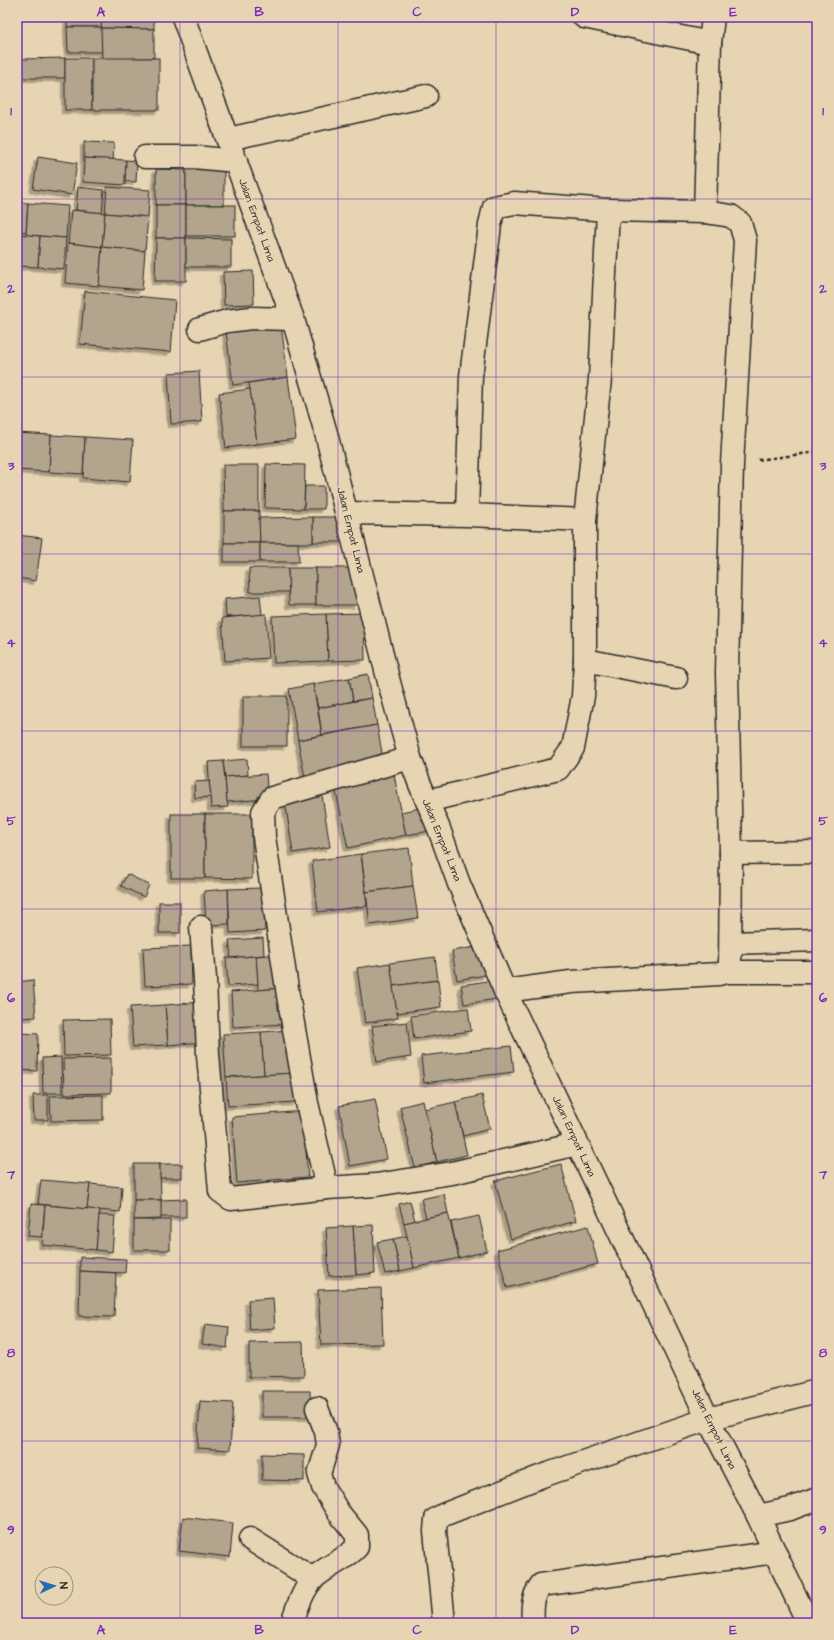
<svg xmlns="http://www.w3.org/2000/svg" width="834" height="1640" viewBox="0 0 834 1640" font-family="'Architects Daughter',sans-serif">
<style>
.building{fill:#b2a48d;stroke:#2b2b2b;filter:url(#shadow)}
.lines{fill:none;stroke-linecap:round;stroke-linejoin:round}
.minor-casing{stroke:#2b2b2b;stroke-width:25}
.path{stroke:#2b2b2b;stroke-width:2.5;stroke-dasharray:4 3;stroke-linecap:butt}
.minor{stroke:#e6d4b2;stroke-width:22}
.grid{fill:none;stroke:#7b2cbf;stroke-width:1;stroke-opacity:0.55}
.labels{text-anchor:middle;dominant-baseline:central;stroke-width:3;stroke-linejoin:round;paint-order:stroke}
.street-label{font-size:11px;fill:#2b2b2b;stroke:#e6d4b2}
.neatline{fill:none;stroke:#7b2cbf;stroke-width:1.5}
.grid-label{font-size:13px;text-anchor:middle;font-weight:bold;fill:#7b2cbf}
</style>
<defs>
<filter id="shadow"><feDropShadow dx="-3.5" dy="3.5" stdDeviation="0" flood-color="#0004"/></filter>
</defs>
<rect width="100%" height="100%" fill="#e6d4b2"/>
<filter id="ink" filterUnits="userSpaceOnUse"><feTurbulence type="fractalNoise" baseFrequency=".025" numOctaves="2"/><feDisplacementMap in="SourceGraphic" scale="8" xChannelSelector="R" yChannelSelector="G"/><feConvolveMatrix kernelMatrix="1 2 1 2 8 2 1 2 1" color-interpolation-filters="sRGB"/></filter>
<g filter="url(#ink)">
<g class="building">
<polygon points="68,17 102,17 102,27 67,27"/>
<polygon points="102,17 154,17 154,29 101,28"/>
<polygon points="67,27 102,27 102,52 68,52"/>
<polygon points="101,28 154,29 154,58 102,59"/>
<polygon points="65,58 65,78 21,78 21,59"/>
<rect x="65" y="58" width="27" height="52"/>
<rect x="92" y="58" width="67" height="52"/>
<polygon points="84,142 114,143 113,160 84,158"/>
<polygon points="38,157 77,163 72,195 33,189"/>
<polygon points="84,158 126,160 125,185 83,182"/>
<polygon points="126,160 137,161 136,182 125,181"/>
<polygon points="156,169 186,170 186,205 156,205"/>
<polygon points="224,169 224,205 186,205 186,170"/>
<polygon points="78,187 104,190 102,213 76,210"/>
<polygon points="107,187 150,190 148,217 105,213"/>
<polygon points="17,202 28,203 26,232 17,231"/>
<polygon points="28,203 68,206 66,238 26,235"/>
<rect x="156" y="205" width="30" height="33"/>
<rect x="186" y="205" width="49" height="31"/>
<polygon points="71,210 105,213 102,247 68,243"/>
<polygon points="105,213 148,217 145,251 102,247"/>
<polygon points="17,234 40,236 38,267 17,266"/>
<polygon points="40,236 66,238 64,269 38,267"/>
<polygon points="156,238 186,238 186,281 155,281"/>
<polygon points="186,238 231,239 231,267 186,267"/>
<polygon points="68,243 102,247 99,286 65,283"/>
<polygon points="102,247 145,251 142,290 99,286"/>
<polygon points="253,271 254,304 224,305 223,272"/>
<polygon points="85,291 175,300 171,352 80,344"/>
<polygon points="281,325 288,377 233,385 226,332"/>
<polygon points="199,371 202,422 171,424 168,373"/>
<polygon points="288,377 296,439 257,444 249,383"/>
<polygon points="250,389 257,444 226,448 219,393"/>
<polygon points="17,433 51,435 49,472 17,470"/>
<polygon points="51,435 85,437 83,474 49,472"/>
<polygon points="85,437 133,440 130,482 83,478"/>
<polygon points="266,464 305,465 304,509 265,508"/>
<polygon points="223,465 259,465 259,511 224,511"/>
<polygon points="305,486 324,486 324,509 304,509"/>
<polygon points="224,511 259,511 260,543 224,543"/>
<rect x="313" y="517" width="30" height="25"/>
<polygon points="313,517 313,543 260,543 259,518"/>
<polygon points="17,535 42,538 36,581 17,578"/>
<rect x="224" y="543" width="36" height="19"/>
<polygon points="260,543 298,543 299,562 260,562"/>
<polygon points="249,568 288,568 289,592 250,592"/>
<polygon points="288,568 316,568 316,605 289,605"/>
<rect x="316" y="568" width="41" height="37"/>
<polygon points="260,596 262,615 226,617 225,599"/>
<polygon points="364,613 365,660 328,661 326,614"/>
<polygon points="266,614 269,658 225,661 222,618"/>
<polygon points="326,614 328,661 274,663 272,616"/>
<polygon points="368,674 372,698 353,701 349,678"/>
<polygon points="349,678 353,701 318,708 313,684"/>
<polygon points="313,684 322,735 298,740 289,689"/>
<rect x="243" y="696" width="44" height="50"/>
<polygon points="372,698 377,725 322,735 318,708"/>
<polygon points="377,725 384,764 305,778 298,740"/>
<polygon points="247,759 248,775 225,777 223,761"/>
<polygon points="223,761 228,807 211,808 208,762"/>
<polygon points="266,774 268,799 227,802 225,777"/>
<polygon points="394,775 406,835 348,848 335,787"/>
<polygon points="209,781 211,797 195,798 194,782"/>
<polygon points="322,795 330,847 293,853 285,801"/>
<polygon points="425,807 430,831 406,835 401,812"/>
<rect x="171" y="814" width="34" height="64"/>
<polygon points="205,814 252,814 252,879 205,878"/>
<polygon points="409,848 413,886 366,892 361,854"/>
<polygon points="361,854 367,906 318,912 312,861"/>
<polygon points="127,874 149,885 144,897 121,886"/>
<polygon points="413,886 418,918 370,925 366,892"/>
<polygon points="263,888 265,931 230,933 228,889"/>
<polygon points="228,889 229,924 206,925 204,891"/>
<rect x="159" y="902" width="21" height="31"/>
<polygon points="263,938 264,955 231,958 229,940"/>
<polygon points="191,946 192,984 145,986 143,948"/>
<polygon points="481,946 486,975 457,980 452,951"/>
<polygon points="281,954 283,988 258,990 256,956"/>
<polygon points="256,956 258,984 228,986 226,958"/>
<polygon points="435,957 438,980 393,986 390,963"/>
<polygon points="390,963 398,1018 365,1023 357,968"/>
<polygon points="33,980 36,1017 20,1018 17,982"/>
<polygon points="438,980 441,1007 397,1013 393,986"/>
<polygon points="494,980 497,999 464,1004 461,985"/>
<polygon points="283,988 285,1024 233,1027 231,992"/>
<polygon points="201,1002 204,1042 168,1045 165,1005"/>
<polygon points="165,1005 168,1045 133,1047 130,1007"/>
<polygon points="468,1008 471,1031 414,1039 411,1016"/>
<polygon points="110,1019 111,1055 64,1056 63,1020"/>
<polygon points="407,1022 411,1057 377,1062 372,1026"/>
<polygon points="291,1030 294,1073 264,1075 261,1032"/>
<polygon points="261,1032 264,1075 226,1077 223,1034"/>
<polygon points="19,1033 38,1034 37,1071 17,1070"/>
<polygon points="511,1046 514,1072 424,1083 421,1056"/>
<polygon points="61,1057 62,1093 43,1093 42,1058"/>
<polygon points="111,1058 111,1093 64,1094 63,1059"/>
<polygon points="294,1073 296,1102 228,1106 226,1077"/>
<polygon points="33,1095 48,1095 48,1120 34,1120"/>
<polygon points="103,1095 103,1120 51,1121 50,1096"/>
<polygon points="482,1095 490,1129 463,1136 455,1102"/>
<polygon points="375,1099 387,1159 350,1166 339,1106"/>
<polygon points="423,1101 437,1162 415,1168 400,1107"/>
<polygon points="455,1102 467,1155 437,1162 425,1109"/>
<polygon points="303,1111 308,1177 237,1183 232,1117"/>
<polygon points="134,1164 160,1164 161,1200 134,1200"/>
<rect x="160" y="1164" width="22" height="14"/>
<polygon points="561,1164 576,1221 511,1239 495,1181"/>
<polygon points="41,1180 90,1184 87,1209 38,1204"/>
<polygon points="90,1184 122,1187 120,1212 87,1209"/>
<polygon points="444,1194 448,1213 426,1218 421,1199"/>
<polygon points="186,1199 186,1217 160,1217 161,1200"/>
<polygon points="134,1200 161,1200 161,1219 134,1220"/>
<polygon points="410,1201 415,1221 404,1223 399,1204"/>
<polygon points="31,1204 45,1205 42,1237 28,1236"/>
<polygon points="45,1205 100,1210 96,1250 42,1245"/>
<polygon points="448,1213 459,1258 414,1268 404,1223"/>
<polygon points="99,1215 115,1216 112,1252 96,1250"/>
<polygon points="479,1216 487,1251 459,1258 451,1222"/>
<rect x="134" y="1220" width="36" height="30"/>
<polygon points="373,1225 375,1273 356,1275 353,1226"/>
<polygon points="353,1226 356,1275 329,1276 326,1228"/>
<polygon points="588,1226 598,1264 507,1288 497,1250"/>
<polygon points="407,1236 414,1268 400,1271 393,1239"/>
<polygon points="393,1239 400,1271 385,1274 377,1242"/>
<polygon points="80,1257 126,1259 125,1273 80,1271"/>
<polygon points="80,1271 116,1273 114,1317 79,1316"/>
<polygon points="381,1288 383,1344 321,1345 318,1290"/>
<polygon points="273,1298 275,1328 250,1330 248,1300"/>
<polygon points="205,1324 229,1327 227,1348 202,1344"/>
<polygon points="303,1342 304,1376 249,1377 249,1343"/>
<polygon points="262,1391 310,1391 311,1417 262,1417"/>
<polygon points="200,1401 233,1403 230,1450 197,1448"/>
<polygon points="262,1454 304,1455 304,1481 262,1480"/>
<polygon points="183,1517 233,1523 230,1557 179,1551"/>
</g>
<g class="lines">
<defs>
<g id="minor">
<polyline points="183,17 293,319 326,433 390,686 410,758 419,782 439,829 459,884 505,991 708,1419 758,1516 808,1623"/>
<polyline points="584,17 710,43"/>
<polyline points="228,139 426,96"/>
<polyline points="145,157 194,157 236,161"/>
<polyline points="608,210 705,212 731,216 740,223 745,240 732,464 727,672 731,853 730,966 726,972"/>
<polyline points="705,212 710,43 713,17"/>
<polyline points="200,329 227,321 251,318 293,319"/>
<polyline points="347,513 467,515 585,520 600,379 608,210 514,203 494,207 490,225 471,376 467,515"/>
<polyline points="585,660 676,678"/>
<polyline points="410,758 272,798 263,812 264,837 288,995 307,1103 327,1188 376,1185 452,1173 577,1144"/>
<polyline points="427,801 558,769 573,748 583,696 585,660 585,520"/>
<polyline points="731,853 817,852"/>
<polyline points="201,927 205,979 208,1055 220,1191 231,1199 327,1188"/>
<polyline points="731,943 817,940"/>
<polyline points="505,991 571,982 719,974 726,972 817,972"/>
<polyline points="758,1516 790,1509 817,1499"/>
<polyline points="250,1539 313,1579"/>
<path d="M292,1623C296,1610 304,1588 314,1578C327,1566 345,1560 357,1547V1535L339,1513L323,1487L319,1474L328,1445L326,1432L317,1408"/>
<polyline points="444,1623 435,1531 436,1519 443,1515 542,1476 708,1419 817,1391"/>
<path d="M533,1623C532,1608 532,1597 541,1585L775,1552"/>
</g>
</defs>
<use href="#minor" class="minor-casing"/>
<polyline class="path" points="758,460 817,452"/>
<use href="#minor" class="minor"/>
</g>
</g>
<path class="grid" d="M180,17V1623M338,17V1623M496,17V1623M654,17V1623M17,199H817M17,377H817M17,554H817M17,731H817M17,909H817M17,1086H817M17,1263H817M17,1441H817"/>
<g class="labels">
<g class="street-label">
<text transform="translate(257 220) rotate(70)">Jalan Empat Lima</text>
<text transform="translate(351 530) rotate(76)">Jalan Empat Lima</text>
<text transform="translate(442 840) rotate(68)">Jalan Empat Lima</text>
<text transform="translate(574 1136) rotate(65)">Jalan Empat Lima</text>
<text transform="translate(714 1429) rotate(64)">Jalan Empat Lima</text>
</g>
</g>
<rect width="834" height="1640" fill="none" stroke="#e6d4b2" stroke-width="44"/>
<g transform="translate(54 1586) rotate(86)"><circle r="19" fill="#e6d4b2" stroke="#9b907c"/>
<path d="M0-3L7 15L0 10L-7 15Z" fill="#1f6fb2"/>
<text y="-6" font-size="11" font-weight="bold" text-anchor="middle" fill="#2b2b2b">N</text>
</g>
<rect x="22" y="22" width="790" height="1596" class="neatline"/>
<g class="grid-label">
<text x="101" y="16">A</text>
<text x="259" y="16">B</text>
<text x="417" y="16">C</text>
<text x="575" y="16">D</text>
<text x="733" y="16">E</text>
<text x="11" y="115">1</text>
<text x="823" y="115">1</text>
<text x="11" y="293">2</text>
<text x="823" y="293">2</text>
<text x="11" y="470">3</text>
<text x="823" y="470">3</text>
<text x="11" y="647">4</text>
<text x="823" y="647">4</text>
<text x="11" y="825">5</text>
<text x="823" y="825">5</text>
<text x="11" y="1002">6</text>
<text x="823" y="1002">6</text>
<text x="11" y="1179">7</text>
<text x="823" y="1179">7</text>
<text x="11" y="1357">8</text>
<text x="823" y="1357">8</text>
<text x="11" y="1534">9</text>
<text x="823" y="1534">9</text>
<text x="101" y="1634">A</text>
<text x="259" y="1634">B</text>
<text x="417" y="1634">C</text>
<text x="575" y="1634">D</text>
<text x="733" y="1634">E</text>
</g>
</svg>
